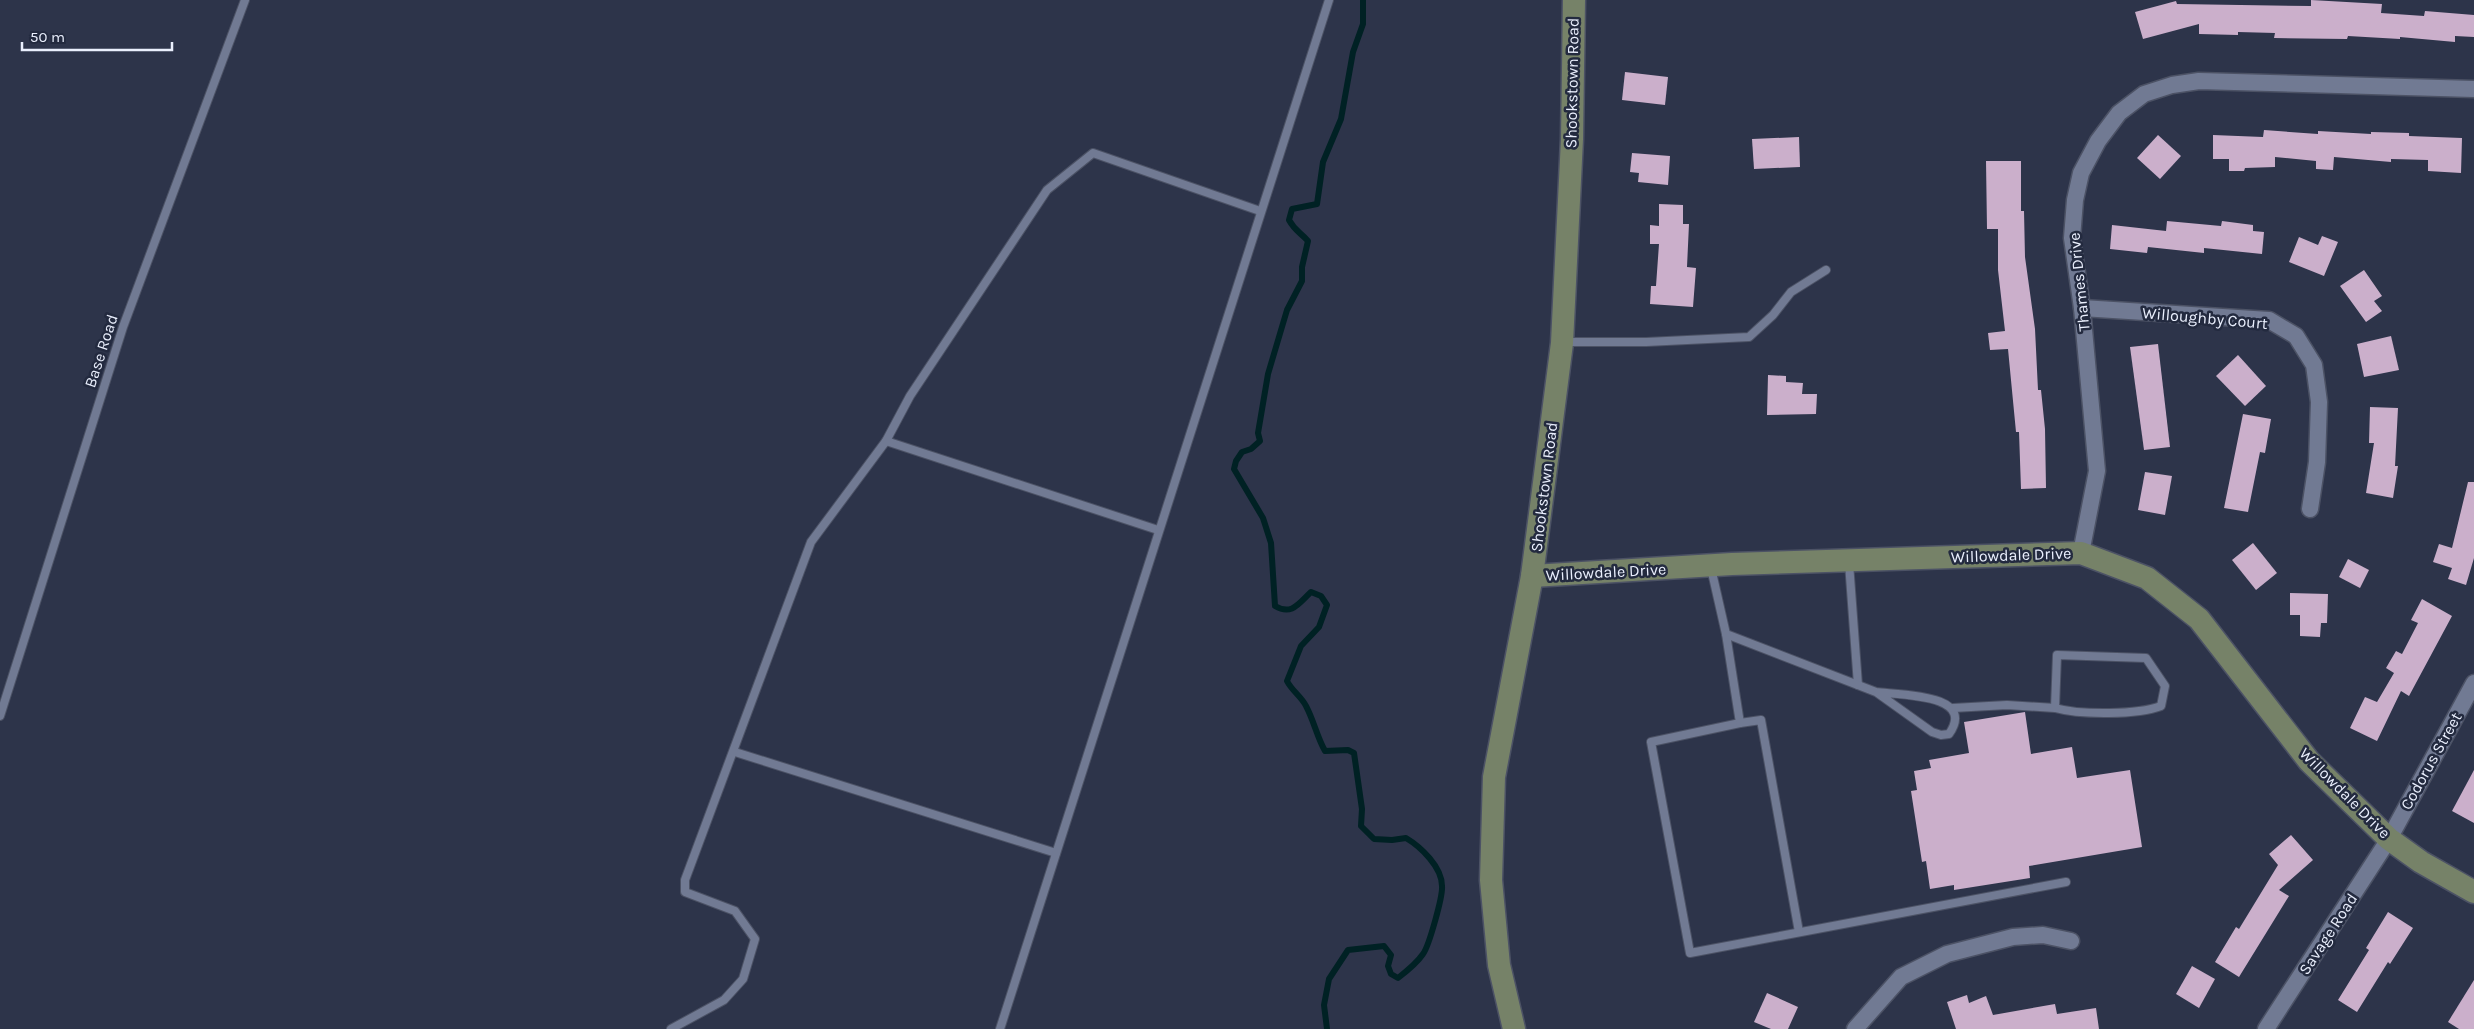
<svg xmlns="http://www.w3.org/2000/svg" width="2474" height="1029" viewBox="0 0 2474 1029" font-family="Karla,sans-serif">
<style>
.lines{fill:none;stroke-linecap:round;stroke-linejoin:round}
.stream{stroke:#002124;stroke-width:6}
.building{fill:#cbafcb}
.lane-casing{stroke:#4c5265;stroke-width:10}
.street-casing{stroke:#4c5265;stroke-width:19}
.secondary-casing{stroke:#4c5265;stroke-width:25}
.lane{stroke:#717a93;stroke-width:8}
.street{stroke:#717a93;stroke-width:16}
.secondary{stroke:#768268;stroke-width:22}
.labels{text-anchor:middle;dominant-baseline:central;stroke-width:5;stroke-linejoin:round;paint-order:stroke}
.street-label{font-size:16px;fill:#eaeffd;stroke:#232a3f}
</style>
<rect width="100%" height="100%" fill="#2d344a"/>
<g class="lines">
<path class="stream" d="M1327,1029L1324,1005L1329,979L1348,950L1384,946L1391,955L1388,966L1391,974L1398,978C1407,971 1417,963 1423,954C1429,946 1443,896 1442,886C1442,867 1421,847 1406,838L1392,840L1374,839L1361,826L1362,809L1354,753L1348,750L1325,751C1317,737 1314,721 1306,706C1301,696 1292,691 1287,681L1301,646L1319,627L1327,605L1321,596L1311,592C1299,603 1292,616 1275,606L1271,543L1263,518L1234,469L1236,461L1242,452L1251,449L1260,441L1258,433L1268,374L1287,310L1302,281V267L1308,241C1300,232 1295,231 1289,220L1292,209L1317,204L1323,162L1341,119L1353,52L1363,24V0"/>
</g>
<g class="building">
<polygon points="2311,0 2382,4 2381,13 2424,16 2425,11 2474,15 2474,37 2455,36 2455,42 2400,37 2400,39 2348,36 2347,39 2274,38 2275,33 2238,32 2238,35 2199,34 2199,24 2143,39 2135,12 2176,1 2177,4 2311,6"/>
<polygon points="1625,72 1668,77 1665,105 1622,100"/>
<polygon points="2264,130 2318,134 2318,131 2371,134 2371,132 2409,133 2409,136 2462,138 2461,173 2428,171 2428,160 2391,159 2391,162 2334,157 2333,170 2316,169 2316,161 2275,157 2275,167 2245,168 2244,171 2229,171 2229,159 2213,159 2213,135 2263,137"/>
<polygon points="2158,135 2181,156 2160,179 2137,158"/>
<polygon points="1799,137 1800,167 1754,169 1752,139"/>
<polygon points="1632,153 1670,156 1668,185 1638,182 1639,173 1630,172"/>
<polygon points="1986,161 2021,161 2021,211 2024,211 2025,257 2035,329 2038,390 2041,390 2045,429 2046,488 2021,489 2019,432 2016,432 2008,349 1990,350 1988,333 2005,331 1998,270 1998,229 1987,229"/>
<polygon points="1659,204 1683,205 1683,224 1689,224 1687,267 1696,268 1693,307 1650,304 1651,286 1656,286 1659,244 1650,244 1650,225 1659,226"/>
<polygon points="2167,221 2221,226 2222,221 2253,225 2253,231 2264,232 2262,254 2204,248 2204,253 2148,247 2147,253 2110,249 2112,225 2166,231"/>
<polygon points="2322,236 2338,242 2324,276 2289,262 2299,237 2318,245"/>
<polygon points="2364,270 2382,296 2374,301 2382,311 2366,322 2340,286"/>
<polygon points="2391,336 2399,370 2364,377 2357,344"/>
<polygon points="2158,344 2170,447 2144,450 2130,347"/>
<polygon points="2238,355 2266,386 2245,406 2216,376"/>
<polygon points="1768,375 1786,376 1786,382 1803,383 1802,394 1817,394 1816,414 1767,415"/>
<polygon points="2370,407 2398,408 2395,466 2398,466 2393,498 2366,493 2374,443 2369,443"/>
<polygon points="2243,414 2271,419 2265,453 2260,452 2248,512 2224,508"/>
<polygon points="2145,472 2172,476 2165,515 2138,510"/>
<polygon points="2468,482 2474,482 2474,558 2466,585 2448,579 2452,568 2433,562 2439,544 2452,548"/>
<polygon points="2253,543 2277,573 2256,590 2232,560"/>
<polygon points="2348,559 2369,570 2360,588 2339,577"/>
<polygon points="2290,593 2328,594 2327,623 2321,623 2320,637 2300,636 2300,615 2290,615"/>
<polygon points="2422,599 2452,616 2409,696 2401,691 2377,741 2350,728 2365,697 2377,702 2394,673 2386,668 2396,651 2402,654 2418,623 2411,620"/>
<polygon points="2025,712 2031,754 2072,747 2077,778 2130,770 2142,847 2029,866 2030,878 1954,890 1954,885 1930,889 1926,861 1922,862 1911,791 1917,790 1914,771 1931,768 1929,760 1969,753 1964,722"/>
<polygon points="2474,770 2474,823 2452,811"/>
<polygon points="2291,835 2313,860 2279,890 2289,896 2239,977 2215,962 2236,927 2239,929 2278,865 2269,854"/>
<polygon points="2388,912 2413,928 2390,964 2388,962 2357,1012 2338,1000 2369,950 2366,948"/>
<polygon points="2192,966 2215,979 2199,1008 2176,994"/>
<polygon points="2474,980 2474,1029 2459,1029 2448,1022"/>
<polygon points="1767,993 1798,1007 1788,1029 1771,1029 1754,1022"/>
<polygon points="1967,995 1969,1003 1986,996 1993,1015 2055,1004 2057,1014 2096,1008 2099,1029 1956,1029 1947,1002"/>
</g>
<g class="lines">
<defs>
<g id="lane">
<polyline points="1564,342 1646,342 1749,337 1773,315 1791,292 1826,270"/>
<polyline points="886,441 1158,530"/>
<polyline points="1849,563 1858,685"/>
<path d="M1711,568L1726,634L1876,692L1932,732L1941,735L1949,734C1977,694 1901,695 1876,692"/>
<polyline points="1726,634 1740,723 1651,742 1690,953 2066,882"/>
<path d="M1953,708L2007,705L2055,708L2057,655L2146,658L2165,686L2161,706C2138,715 2080,715 2055,708"/>
<polyline points="0,716 123,327 245,0"/>
<polyline points="1740,723 1761,720 1799,932"/>
<polyline points="735,752 1056,853"/>
<polyline points="671,1029 724,1000 743,979 755,939 735,911 685,892 685,880 811,542 886,441 910,396 1047,190 1093,153 1260,211"/>
<polyline points="1000,1029 1329,0"/>
</g>
<g id="street">
<polyline points="2082,308 2269,320 2296,336 2314,365 2319,402 2317,462 2310,509"/>
<polyline points="2081,553 2097,471 2082,308 2072,238 2075,200 2081,173 2098,141 2119,113 2144,94 2172,85 2199,81 2474,89"/>
<polyline points="1855,1029 1901,977 1947,954 2013,937 2043,935 2071,941"/>
<polyline points="2266,1029 2389,839 2474,683"/>
</g>
<g id="secondary">
<polyline points="1532,576 1732,564 2081,553 2147,578 2199,619 2309,761 2389,839 2421,862 2474,892"/>
<polyline points="1514,1029 1499,965 1491,880 1494,777 1532,576 1562,343 1572,139 1574,0"/>
</g>
</defs>
<use href="#lane" class="lane-casing"/>
<use href="#street" class="street-casing"/>
<use href="#secondary" class="secondary-casing"/>
<use href="#lane" class="lane"/>
<use href="#street" class="street"/>
<use href="#secondary" class="secondary"/>
</g>
<g class="labels">
<g class="street-label">
<text transform="translate(1572 83) rotate(-89)">Shookstown Road</text>
<text transform="translate(2079 282) rotate(-96)">Thames Drive</text>
<text transform="translate(2205 318) rotate(5)">Willoughby Court</text>
<text transform="translate(101 351) rotate(-72)">Base Road</text>
<text transform="translate(1544 487) rotate(-83)">Shookstown Road</text>
<text transform="translate(2011 555) rotate(-2)">Willowdale Drive</text>
<text transform="translate(1606 572) rotate(-3)">Willowdale Drive</text>
<text transform="translate(2431 761) rotate(-61)">Codorus Street</text>
<text transform="translate(2345 793) rotate(45)">Willowdale Drive</text>
<text transform="translate(2328 934) rotate(-57)">Savage Road</text>
</g>
</g>
<path d="M22 42v8h150v-8" fill="none" stroke="#eaeffd" stroke-width="2.5"/>
<text x="30" y="42" font-size="15" fill="#eaeffd" stroke="#232a3f" stroke-width="4" paint-order="stroke">50 m</text>
</svg>
